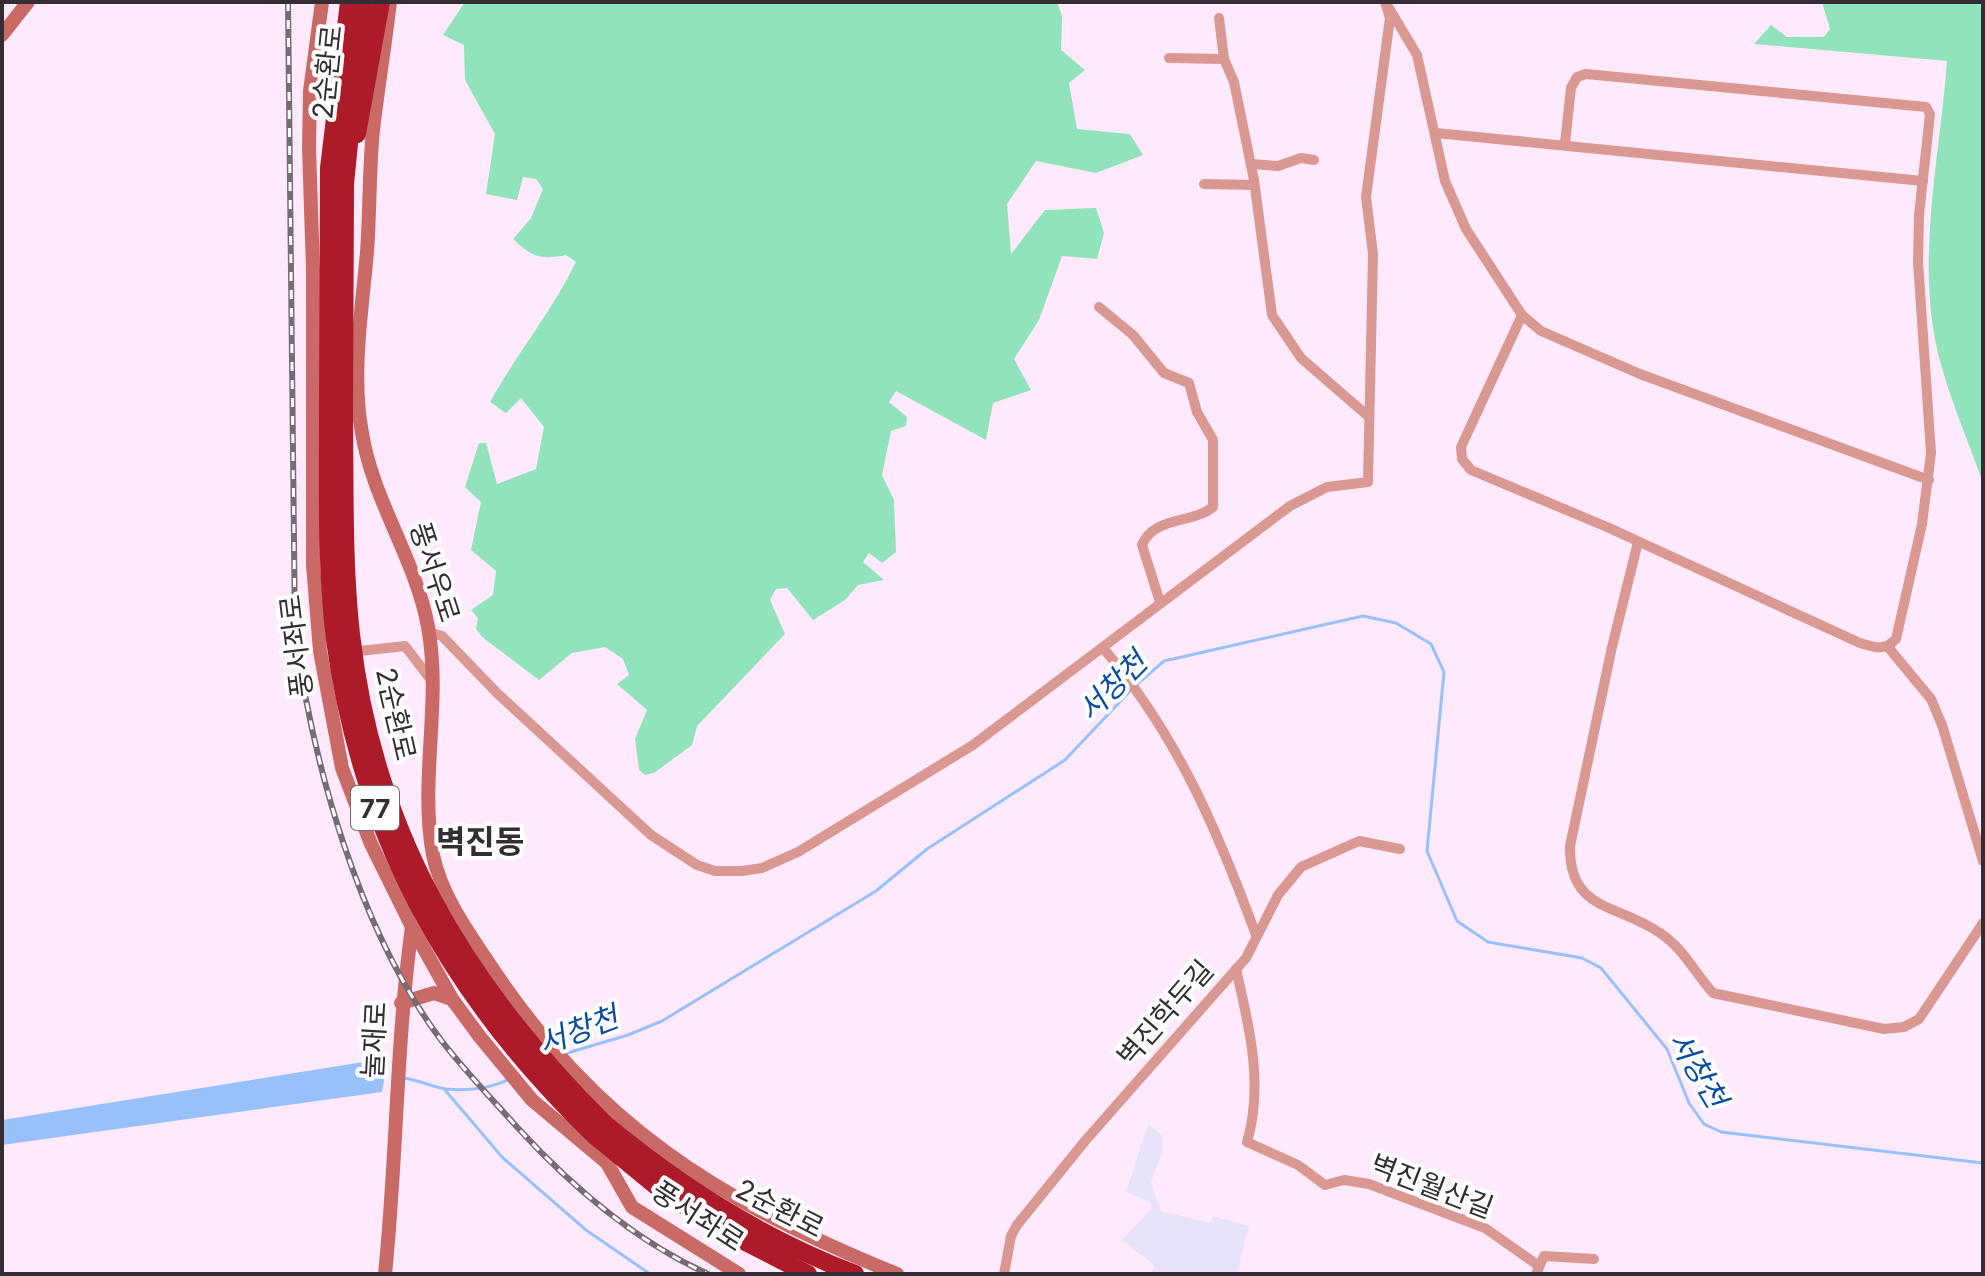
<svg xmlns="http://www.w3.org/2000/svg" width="1985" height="1276" viewBox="0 0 1985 1276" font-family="Inter,'Noto Sans KR',sans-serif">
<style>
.medical{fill:#e7e4fa}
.green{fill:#90e3ba}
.water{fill:#98c1fc}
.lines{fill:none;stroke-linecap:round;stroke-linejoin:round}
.stream{stroke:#98c1fc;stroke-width:3}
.street{stroke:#da9893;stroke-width:10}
.secondary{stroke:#c96a66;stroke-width:14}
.highway{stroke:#ac1b27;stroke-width:18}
.rail-casing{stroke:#776c76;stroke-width:6}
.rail{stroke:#fff;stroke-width:3;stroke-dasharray:9;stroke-linecap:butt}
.highway-bridge{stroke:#ac1b27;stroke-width:18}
.labels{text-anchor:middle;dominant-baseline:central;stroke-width:8;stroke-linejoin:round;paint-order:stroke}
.shield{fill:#fff;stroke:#716c71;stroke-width:2}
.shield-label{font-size:26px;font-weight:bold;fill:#342d34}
.street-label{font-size:28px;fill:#342d34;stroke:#fff}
.water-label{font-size:30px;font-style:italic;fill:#094da0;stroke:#fff}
.quarter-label{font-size:32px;font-weight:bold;fill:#342d34;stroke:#fff}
</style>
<rect width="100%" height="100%" fill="#feeafc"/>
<polygon class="medical" points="1148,1125 1162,1135 1163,1149 1151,1183 1161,1211 1210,1223 1213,1216 1249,1226 1237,1274 1150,1274 1155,1266 1122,1240 1152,1208 1151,1203 1126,1192"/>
<g class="green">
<path d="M465,2H1057L1062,16L1061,50L1085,70L1069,83L1077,129L1130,134L1143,155L1096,173L1036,161L1007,204L1011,254L1045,210L1096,208L1104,233L1097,259L1062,256L1039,320L1014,359L1031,390L993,403L986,440L896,391L889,402L907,417L906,426L891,431L882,475L894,500L896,552L882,563L869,553L863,562L884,580L858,585L845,600L813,620L787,588L776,589L770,600L785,634L697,726L692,745L654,773L645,775L639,770L635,739L647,710L617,684L629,675L623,659L605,647L572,653L539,680L482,637L476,629L478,618L471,610L493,595L496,571L471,550L481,502L465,487L479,443H486L497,484L536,469L544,427L521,398L506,413L490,402C517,353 551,313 576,262L566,255C540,260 532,257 513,239L531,218L543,189L536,179L523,177L517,200L486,194L495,134L465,80L464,45L443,35Z"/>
<path d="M1822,2H1983V483C1969,443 1951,402 1940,361C1914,264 1940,159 1947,61L1754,44L1771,25L1787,37H1824L1830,29Z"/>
</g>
<polygon class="water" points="388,1058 382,1092 2,1145 2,1120"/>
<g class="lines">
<g class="stream">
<polyline points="1136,685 1164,661 1363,616 1396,623 1431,644 1444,672 1427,851 1457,921 1488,942 1582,958 1601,968 1667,1049 1689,1103 1704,1124 1721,1132 1983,1163"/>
<polyline points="564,1054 628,1035 662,1021 876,891 927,849 1065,760 1131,690"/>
<path d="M402,1078C418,1079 431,1087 446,1089C468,1091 491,1088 510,1079"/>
<polyline points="445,1090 502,1157 586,1230 650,1274"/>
</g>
<g class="street">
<polyline points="1389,8 1417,55 1445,181 1466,229 1522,315 1541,331 1640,374 1929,480"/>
<polyline points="1219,18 1224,59 1234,82 1254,180 1272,315 1301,358 1369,417"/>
<polyline points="1169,58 1224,59"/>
<polyline points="1436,133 1923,181"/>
<polyline points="1251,164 1278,166 1301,158 1314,160"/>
<polyline points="1204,184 1254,185"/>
<path d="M1099,307L1133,335L1164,373L1189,383L1197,412L1213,440V507C1192,524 1154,516 1142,545L1160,602"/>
<path d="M1522,315L1461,447L1462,459L1471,470L1607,527L1860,643C1876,648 1884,651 1896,639L1922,524L1931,453L1918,262L1919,215L1930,114L1926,107L1586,74L1577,77L1571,88L1565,143"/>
<path d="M1638,542L1612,647L1570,846C1569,912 1617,903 1660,933C1683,948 1695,973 1713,993L1884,1029L1904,1027L1919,1019L1983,923"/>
<polyline points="429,632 442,636 497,693 651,835 697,865 715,871 742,871 762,868 798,852 973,745 1290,506 1327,487 1368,482 1373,254 1366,197 1390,18 1385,2"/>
<polyline points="1888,647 1931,699 1942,725 1983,861"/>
<path d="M1103,648C1177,735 1217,829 1256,935"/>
<polyline points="351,652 405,646 431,680"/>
<path d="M1236,969C1249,1025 1264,1085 1247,1142L1298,1165L1325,1185L1344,1180L1369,1184L1485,1228L1539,1266"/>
<polyline points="1004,1274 1011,1236 1017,1225 1085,1141 1246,958 1278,895 1301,867 1359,841 1400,849"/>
<polyline points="1536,1274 1544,1256 1594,1259"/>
</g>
<g class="secondary">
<polyline points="322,2 310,91 309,147 313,270 313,565 320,651 342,768 371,844 412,927 452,999 480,1037 532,1100 607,1163 632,1207 739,1274"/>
<path d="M390,2C385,45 378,87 373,130C369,170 370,211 367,252C362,310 351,375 362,433C373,501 416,560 428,627C442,702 419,780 433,855C441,894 466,929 488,962C597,1127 718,1201 897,1274"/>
<polyline points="2,35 28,2"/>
<polyline points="401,1003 434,993 452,999"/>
<path d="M385,1274C397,1158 396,1042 412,927"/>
</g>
<g class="highway">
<polyline points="357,134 381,2"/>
<polyline points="328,416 329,168 349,2"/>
<polyline points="344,416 345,184 363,2"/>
<path d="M604,1123C680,1187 762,1238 855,1274"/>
<polyline points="594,1135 661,1190 722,1230 808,1274"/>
</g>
<defs>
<path id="rail" d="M288,2L295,632C313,766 359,930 441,1040C464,1070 491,1098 517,1127C570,1185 635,1241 708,1274"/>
</defs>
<use href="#rail" class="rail-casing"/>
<use href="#rail" class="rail"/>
<g class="highway-bridge">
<path d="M328,416C328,491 326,566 335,640C362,839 451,997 594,1135"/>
<path d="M344,416C345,489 343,562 351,634C373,832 465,985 604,1123"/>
</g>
</g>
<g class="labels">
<rect class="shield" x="351" y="786" width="48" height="44" rx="6"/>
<g class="shield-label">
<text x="375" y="808">77</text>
</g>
<g class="street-label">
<text transform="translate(327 72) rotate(-84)">2순환로</text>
<text transform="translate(435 572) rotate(72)">풍서우로</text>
<text transform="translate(296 646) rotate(-97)">풍서좌로</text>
<text transform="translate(396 714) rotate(77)">2순환로</text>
<text transform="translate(1165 1013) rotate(-49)">벽진학두길</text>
<text transform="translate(374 1040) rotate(-87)">눌재로</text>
<text transform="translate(1432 1186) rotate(21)">벽진월산길</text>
<text transform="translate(780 1208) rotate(27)">2순환로</text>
<text transform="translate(698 1216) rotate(33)">풍서좌로</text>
</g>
<g class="water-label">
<text transform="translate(1112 686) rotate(-45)">서창천</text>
<text transform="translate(578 1030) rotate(-21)">서창천</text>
<text transform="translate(1698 1069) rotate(59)">서창천</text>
</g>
<g class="quarter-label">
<text x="480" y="841">벽진동</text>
</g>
</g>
<rect width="1985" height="1276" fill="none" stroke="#342d34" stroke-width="8"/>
</svg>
